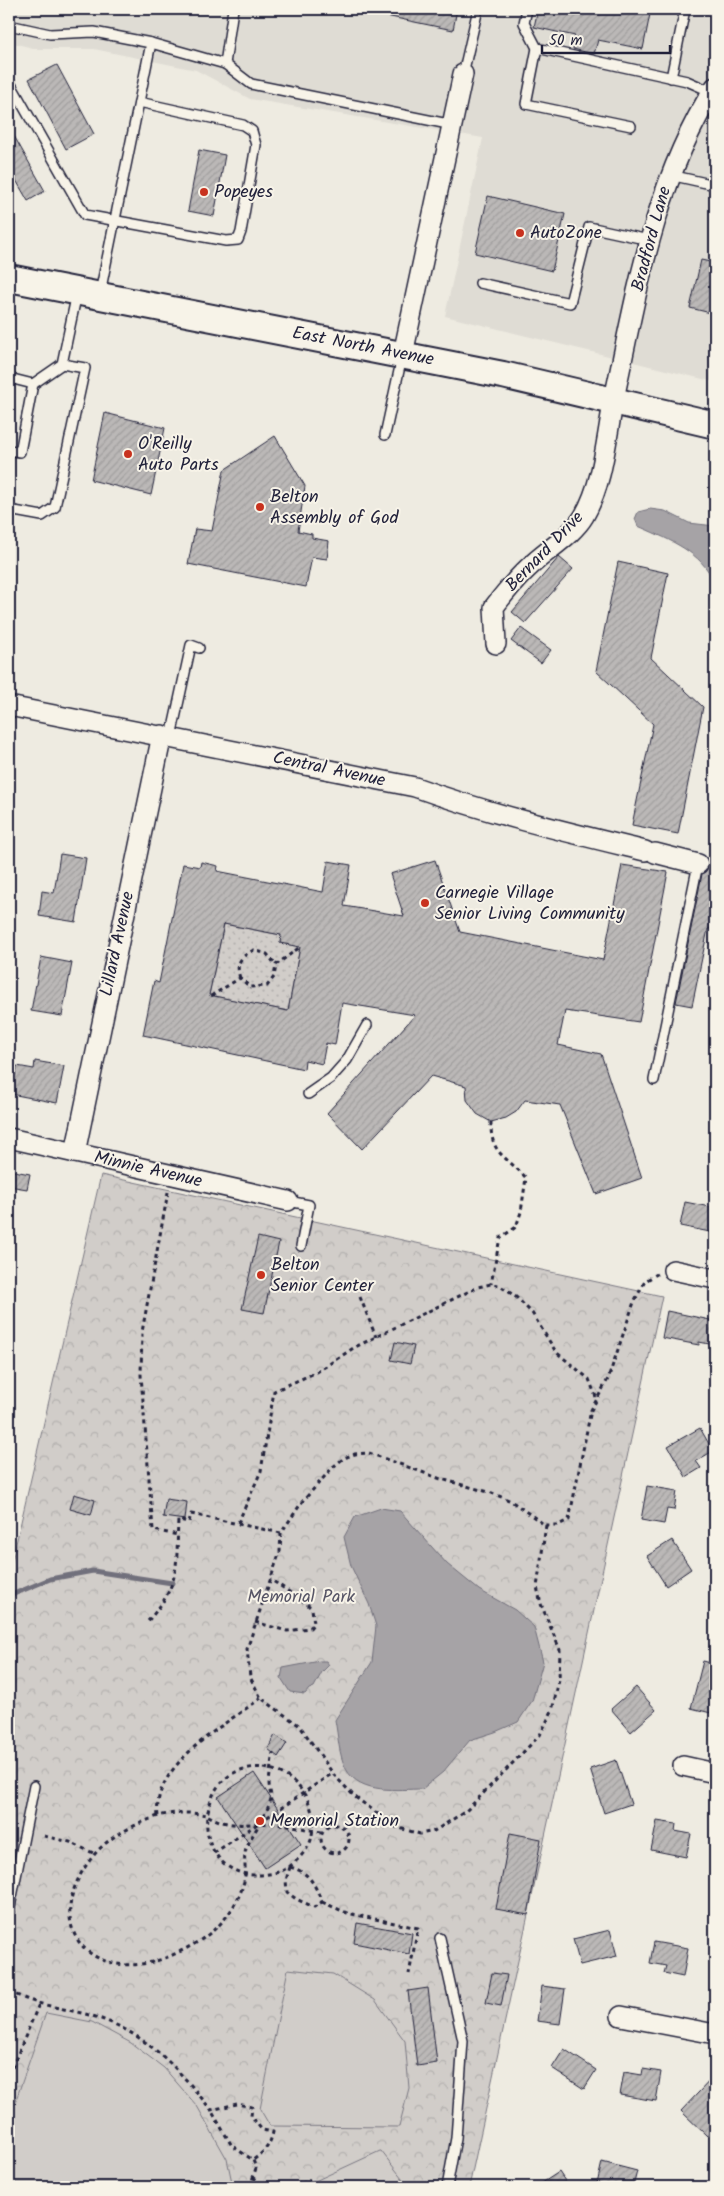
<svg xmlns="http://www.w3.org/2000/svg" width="724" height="2196" viewBox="0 0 724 2196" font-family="Kalam,sans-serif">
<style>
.built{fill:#dfdcd4}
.grass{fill:url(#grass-dots);stroke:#7a7882}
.forest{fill:url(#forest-crowns);stroke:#7a7882}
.pitch{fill:#d1cdc9;stroke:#7a7882}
.water{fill:#a6a3a6;stroke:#716f7b}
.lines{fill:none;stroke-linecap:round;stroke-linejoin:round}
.stream{stroke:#716f7b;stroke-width:5}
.building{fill:url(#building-hatch);stroke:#22223b;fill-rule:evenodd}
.service-casing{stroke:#22223b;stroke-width:12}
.minor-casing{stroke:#22223b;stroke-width:22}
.secondary-casing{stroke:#22223b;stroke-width:30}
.path{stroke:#22223b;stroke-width:3;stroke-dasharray:4 4;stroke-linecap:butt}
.service{stroke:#f7f3e8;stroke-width:9}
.minor{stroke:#f7f3e8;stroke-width:19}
.secondary{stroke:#f7f3e8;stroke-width:26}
.poi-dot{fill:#c8321e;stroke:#f7f3e8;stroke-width:2}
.labels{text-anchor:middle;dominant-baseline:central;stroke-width:4;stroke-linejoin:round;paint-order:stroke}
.poi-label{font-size:18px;fill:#22223b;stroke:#f7f3e8;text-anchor:start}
.street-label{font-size:18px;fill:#22223b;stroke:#f7f3e8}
.park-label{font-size:18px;fill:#575566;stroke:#f7f3e8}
</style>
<defs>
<pattern id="grass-dots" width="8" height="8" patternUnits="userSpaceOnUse" patternTransform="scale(1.25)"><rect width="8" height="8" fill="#d1cdc9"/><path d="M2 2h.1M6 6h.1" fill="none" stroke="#b3b0ae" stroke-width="1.8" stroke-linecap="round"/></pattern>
<pattern id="forest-crowns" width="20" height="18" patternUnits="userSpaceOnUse" patternTransform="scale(1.25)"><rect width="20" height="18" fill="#d1cdc9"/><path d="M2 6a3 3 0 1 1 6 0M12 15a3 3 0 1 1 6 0" fill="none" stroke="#b3b0ae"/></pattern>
<pattern id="building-hatch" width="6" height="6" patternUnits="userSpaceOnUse" patternTransform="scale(1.25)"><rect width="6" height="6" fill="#bbb8b7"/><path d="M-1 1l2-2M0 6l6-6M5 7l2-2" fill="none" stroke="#a09e9e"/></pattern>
</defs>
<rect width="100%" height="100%" fill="#eeebe1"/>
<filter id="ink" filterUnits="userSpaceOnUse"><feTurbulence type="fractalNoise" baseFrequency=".02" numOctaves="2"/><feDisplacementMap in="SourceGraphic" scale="10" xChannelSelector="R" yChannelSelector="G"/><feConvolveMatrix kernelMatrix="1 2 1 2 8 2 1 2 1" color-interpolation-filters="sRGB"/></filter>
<g filter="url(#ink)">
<polygon class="built" points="9,9 715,9 715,382 445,316 483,138 250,99 196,70 94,49 37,49 9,42"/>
<polygon class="grass" points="224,924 281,935 280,943 300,947 288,1011 209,995"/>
<polygon class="forest" points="101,1175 662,1296 469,2187 9,2187 9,1574"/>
<g class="pitch">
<polygon points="288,1969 333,1974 375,2000 405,2041 409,2088 399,2127 270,2126 260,2109"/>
<polygon points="46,2013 92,2022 131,2043 164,2068 197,2106 227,2159 233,2187 9,2187 9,2120"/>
<polygon points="381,2151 409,2187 302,2187 380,2151"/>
</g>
<g class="water">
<path d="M650,509L665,511L689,523L715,526V592C714,587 713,581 711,576C698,550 663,537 638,526L635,519L638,512Z"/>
<path d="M381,1508L400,1511L447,1564L479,1590L515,1610L534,1627L543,1662L532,1701L518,1722L495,1732L470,1740L443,1772L422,1789C399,1789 360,1795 346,1769C339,1756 338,1735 335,1720L372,1662L376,1626L369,1604L351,1566L344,1537L355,1517Z"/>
<polygon points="320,1661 326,1661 329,1665 322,1672 314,1687 309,1689 305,1694 290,1692 281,1678 283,1668"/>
</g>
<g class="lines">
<polyline class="stream" points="9,1596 50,1579 93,1571 172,1583"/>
</g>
<g class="building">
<polygon points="382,9 457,9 453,30 381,15"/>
<polygon points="538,9 651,9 643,49 598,40 594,54 573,49 575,36 534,27"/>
<polygon points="57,65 94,134 66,149 29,79"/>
<polygon points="9,127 45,191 28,201 9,168"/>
<polygon points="199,150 225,155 214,216 188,211"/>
<polygon points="488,196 565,214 552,271 475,253"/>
<polygon points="701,260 715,263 715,314 690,308"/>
<polygon points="105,413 165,428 151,495 91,480"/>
<polygon points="275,436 305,486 298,531 312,534 312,538 329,541 327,559 312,557 306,587 188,564 195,529 212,531 224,470"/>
<polygon points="559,557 573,569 525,623 512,612"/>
<polygon points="618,562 668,573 651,658 703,707 678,834 632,825 653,724 596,671"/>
<polygon points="521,628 551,650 541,663 511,641"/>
<polygon points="60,854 86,858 76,922 39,916 42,891 54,893"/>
<path d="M435,860L460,932L603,960L622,865L668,872L639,1022L565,1011L558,1045L601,1054L642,1178L596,1194L560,1105L525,1100L516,1112L506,1118L491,1122L477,1114L467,1100L466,1086L431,1076L362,1149L327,1113L415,1015L342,1003L335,1045L326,1043L322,1064L305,1060L304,1069L143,1035L154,981L159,983L183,864L200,867L201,862L218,866L217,871L323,892L328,861L351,865L344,906L404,916L390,874ZM224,924L281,935L280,943L300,947L288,1011L209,995Z"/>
<polygon points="709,866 715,867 715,903 710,929 708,929 692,1006 676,1003 702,874"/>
<polygon points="41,957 72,963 62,1016 31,1011"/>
<polygon points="35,1061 64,1066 57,1103 11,1094 17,1066 34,1069"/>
<polygon points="9,1170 30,1174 27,1189 9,1186"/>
<polygon points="685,1202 715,1208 715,1233 680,1226"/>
<polygon points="258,1237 279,1242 264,1313 242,1309"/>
<polygon points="667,1311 715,1321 715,1345 699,1342 699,1345 662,1338"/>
<polygon points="395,1342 414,1346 410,1364 391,1360"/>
<polygon points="700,1428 713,1451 696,1461 701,1468 686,1477 668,1446"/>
<polygon points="647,1486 677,1491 674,1510 667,1509 664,1524 641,1520"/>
<polygon points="74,1494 95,1500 91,1515 70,1509"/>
<polygon points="166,1499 187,1502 185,1520 163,1517"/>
<polygon points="672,1540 691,1569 666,1586 647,1556"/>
<polygon points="703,1661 715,1664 715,1698 711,1713 691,1708"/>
<polygon points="636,1687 656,1710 631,1732 611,1709"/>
<polygon points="275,1735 287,1743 278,1757 268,1749"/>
<polygon points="616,1760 631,1804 604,1813 590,1769"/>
<polygon points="254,1773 301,1844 265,1868 218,1797"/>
<polygon points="657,1821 676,1824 675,1831 691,1834 686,1857 651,1850"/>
<polygon points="510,1833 541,1839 528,1915 496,1909"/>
<polygon points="357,1923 412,1933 409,1954 354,1943"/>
<polygon points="610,1930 617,1956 580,1965 573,1939"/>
<polygon points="654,1942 688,1948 683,1977 664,1973 666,1966 650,1963"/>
<polygon points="492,1973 507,1975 501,2006 486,2003"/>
<polygon points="542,1986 565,1989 560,2024 537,2021"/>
<polygon points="428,1988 437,2063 417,2066 408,1991"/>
<polygon points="564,2049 596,2070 584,2089 552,2068"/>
<polygon points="643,2069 661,2072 656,2101 620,2095 624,2072 642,2075"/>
<polygon points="715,2075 715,2127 707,2136 681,2111"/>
<polygon points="602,2162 637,2171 633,2187 610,2187 597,2184"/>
<polygon points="559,2172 569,2187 536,2187"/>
</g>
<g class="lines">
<defs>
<g id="service">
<polyline points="233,9 225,64 251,84 453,125"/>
<polyline points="527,9 524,23 537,48 687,81 712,92"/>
<polyline points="9,25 50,34 94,32 151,43 225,64"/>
<polyline points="537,48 526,104 631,126"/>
<polyline points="463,74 478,9"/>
<polyline points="671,78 685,9"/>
<polyline points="9,81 85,215 226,241 238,240 241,232 256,145 252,131 243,125 139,102"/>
<polyline points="670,175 715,185"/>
<polyline points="480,283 570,303 589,227 649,240"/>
<polyline points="100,293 151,43"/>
<polyline points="9,378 33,384 62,364"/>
<polyline points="385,435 402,357"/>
<polyline points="9,450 20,452 33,384"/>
<polyline points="9,510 42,516 55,507 85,368 62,364 77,293"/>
<polyline points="171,737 191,645 199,648"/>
<polyline points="654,1080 698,864"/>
<polyline points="308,1094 331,1078 347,1060 367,1025"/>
<polyline points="288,1201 309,1205 301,1246"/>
<polyline points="9,1912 34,1786"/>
<polyline points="440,1938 463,2041 456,2138 447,2187"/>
</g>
<g id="minor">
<polyline points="403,354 463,74"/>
<path d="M496,644L494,607C507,590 520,574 537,560C552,547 574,533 584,516C604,481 606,438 614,399C637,291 655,181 715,87"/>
<path d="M9,706L415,787C490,814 567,832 645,851"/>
<polyline points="655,853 698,864"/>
<polyline points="9,1138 288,1201"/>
<polyline points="75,1153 162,735"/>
<polyline points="673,1270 715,1279"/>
<polyline points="683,1766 715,1773"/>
<polyline points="621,2016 715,2034"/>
</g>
<polyline id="secondary" points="9,278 503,375 715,425"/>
</defs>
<use href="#service" class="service-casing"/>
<use href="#minor" class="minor-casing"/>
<use href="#secondary" class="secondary-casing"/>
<g class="path">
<path d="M240,978C235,963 241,956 254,950L267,954L276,965"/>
<polyline points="211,996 240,978 250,987 267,986 274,977 276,965 300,947"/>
<path d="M491,1122C490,1155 507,1156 526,1178L521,1212L516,1227L500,1238L491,1284"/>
<polyline points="168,1192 142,1332 141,1375 153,1530 178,1535"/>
<polyline points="360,1297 376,1337"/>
<polyline points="238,1523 261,1471 274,1391 317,1372 355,1347 478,1287 491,1284 499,1285 516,1297 532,1313 556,1352 589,1379 596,1397"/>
<polyline points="546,1525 537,1587 541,1604 560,1650 559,1680 552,1711 540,1735 466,1811 434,1831 420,1834 396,1827 355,1797 334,1775 300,1726 261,1698 250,1677 247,1649 280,1551 281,1533 302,1502 333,1467 344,1458 355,1454 369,1453 441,1479 492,1493 511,1501 545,1525 558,1525 569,1520 591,1410 608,1379 634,1302 645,1281 657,1274"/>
<path d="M148,1621C181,1583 176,1567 178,1520L189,1522L191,1514L281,1533"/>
<polyline points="255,1622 287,1631 310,1628 314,1623 312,1609 307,1604 270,1579"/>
<polyline points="9,1663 11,1664"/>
<path d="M261,1698C226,1724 151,1765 158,1816C175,1812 189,1812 207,1815C210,1804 212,1793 220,1784C255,1745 322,1780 312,1835C311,1845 303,1854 297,1860C285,1872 275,1874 259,1875C223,1876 204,1848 207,1815C234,1831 250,1821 279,1824C293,1825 307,1830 322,1832"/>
<path d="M158,1816C135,1825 110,1835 94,1855C33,1929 97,1993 179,1952C200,1942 221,1928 233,1907C239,1897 244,1886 245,1875C246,1866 243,1858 246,1849C251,1835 269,1812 271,1798C271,1793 269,1788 269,1783C270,1773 271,1763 273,1753"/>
<circle cx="335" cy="1839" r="14"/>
<polyline points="44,1836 70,1842 95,1854"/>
<polyline points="214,1853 333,1773"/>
<path d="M290,1867C311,1873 314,1884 322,1902L314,1907L296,1899L287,1892L286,1880Z"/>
<polyline points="322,1902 347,1913 418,1928 409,1974"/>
<path d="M9,1991C33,2005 59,2007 85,2014C141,2028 177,2066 211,2110L237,2104L252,2107L251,2116L262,2130L273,2132C270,2146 264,2152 253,2160L232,2146L211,2110"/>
<polyline points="9,2075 39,2004"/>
<polyline points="253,2177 266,2187"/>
<polyline points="250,2187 256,2168 253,2160"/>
<polyline points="294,2187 310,2180"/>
</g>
<use href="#service" class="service"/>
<use href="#minor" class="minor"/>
<use href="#secondary" class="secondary"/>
</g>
</g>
<g class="poi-dot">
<circle cx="204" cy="192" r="5"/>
<circle cx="520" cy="233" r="5"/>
<circle cx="128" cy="454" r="5"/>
<circle cx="260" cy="507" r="5"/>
<circle cx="425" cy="903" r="5"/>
<circle cx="261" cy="1275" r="5"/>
<circle cx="260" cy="1821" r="5"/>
</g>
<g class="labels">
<g class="poi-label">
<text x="214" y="192">Popeyes</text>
<text x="530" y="233">AutoZone</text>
<text x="138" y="444">O'Reilly<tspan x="138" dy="21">Auto Parts</tspan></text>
<text x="270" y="497">Belton<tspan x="270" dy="21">Assembly of God</tspan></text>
<text x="435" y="893">Carnegie Village<tspan x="435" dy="21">Senior Living Community</tspan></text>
<text x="271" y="1265">Belton<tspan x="271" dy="21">Senior Center</tspan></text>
<text x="270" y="1821">Memorial Station</text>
</g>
<g class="street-label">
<text transform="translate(652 239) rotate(-75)">Bradford Lane</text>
<text transform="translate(363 347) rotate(11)">East North Avenue</text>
<text transform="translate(545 552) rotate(-46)">Bernard Drive</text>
<text transform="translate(329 770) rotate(12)">Central Avenue</text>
<text transform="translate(118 944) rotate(-78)">Lillard Avenue</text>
<text transform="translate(148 1170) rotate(13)">Minnie Avenue</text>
</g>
<g class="park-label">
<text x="301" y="1597">Memorial Park</text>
</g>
</g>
<rect width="724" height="2196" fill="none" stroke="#f7f3e8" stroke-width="30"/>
<rect x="15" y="15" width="694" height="2166" fill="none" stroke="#22223b" stroke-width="2" filter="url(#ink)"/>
<path d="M542 45v8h128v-8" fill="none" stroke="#22223b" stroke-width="2.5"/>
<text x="549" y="45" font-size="15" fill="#22223b" stroke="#f7f3e8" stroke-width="4" paint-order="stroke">50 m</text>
</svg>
